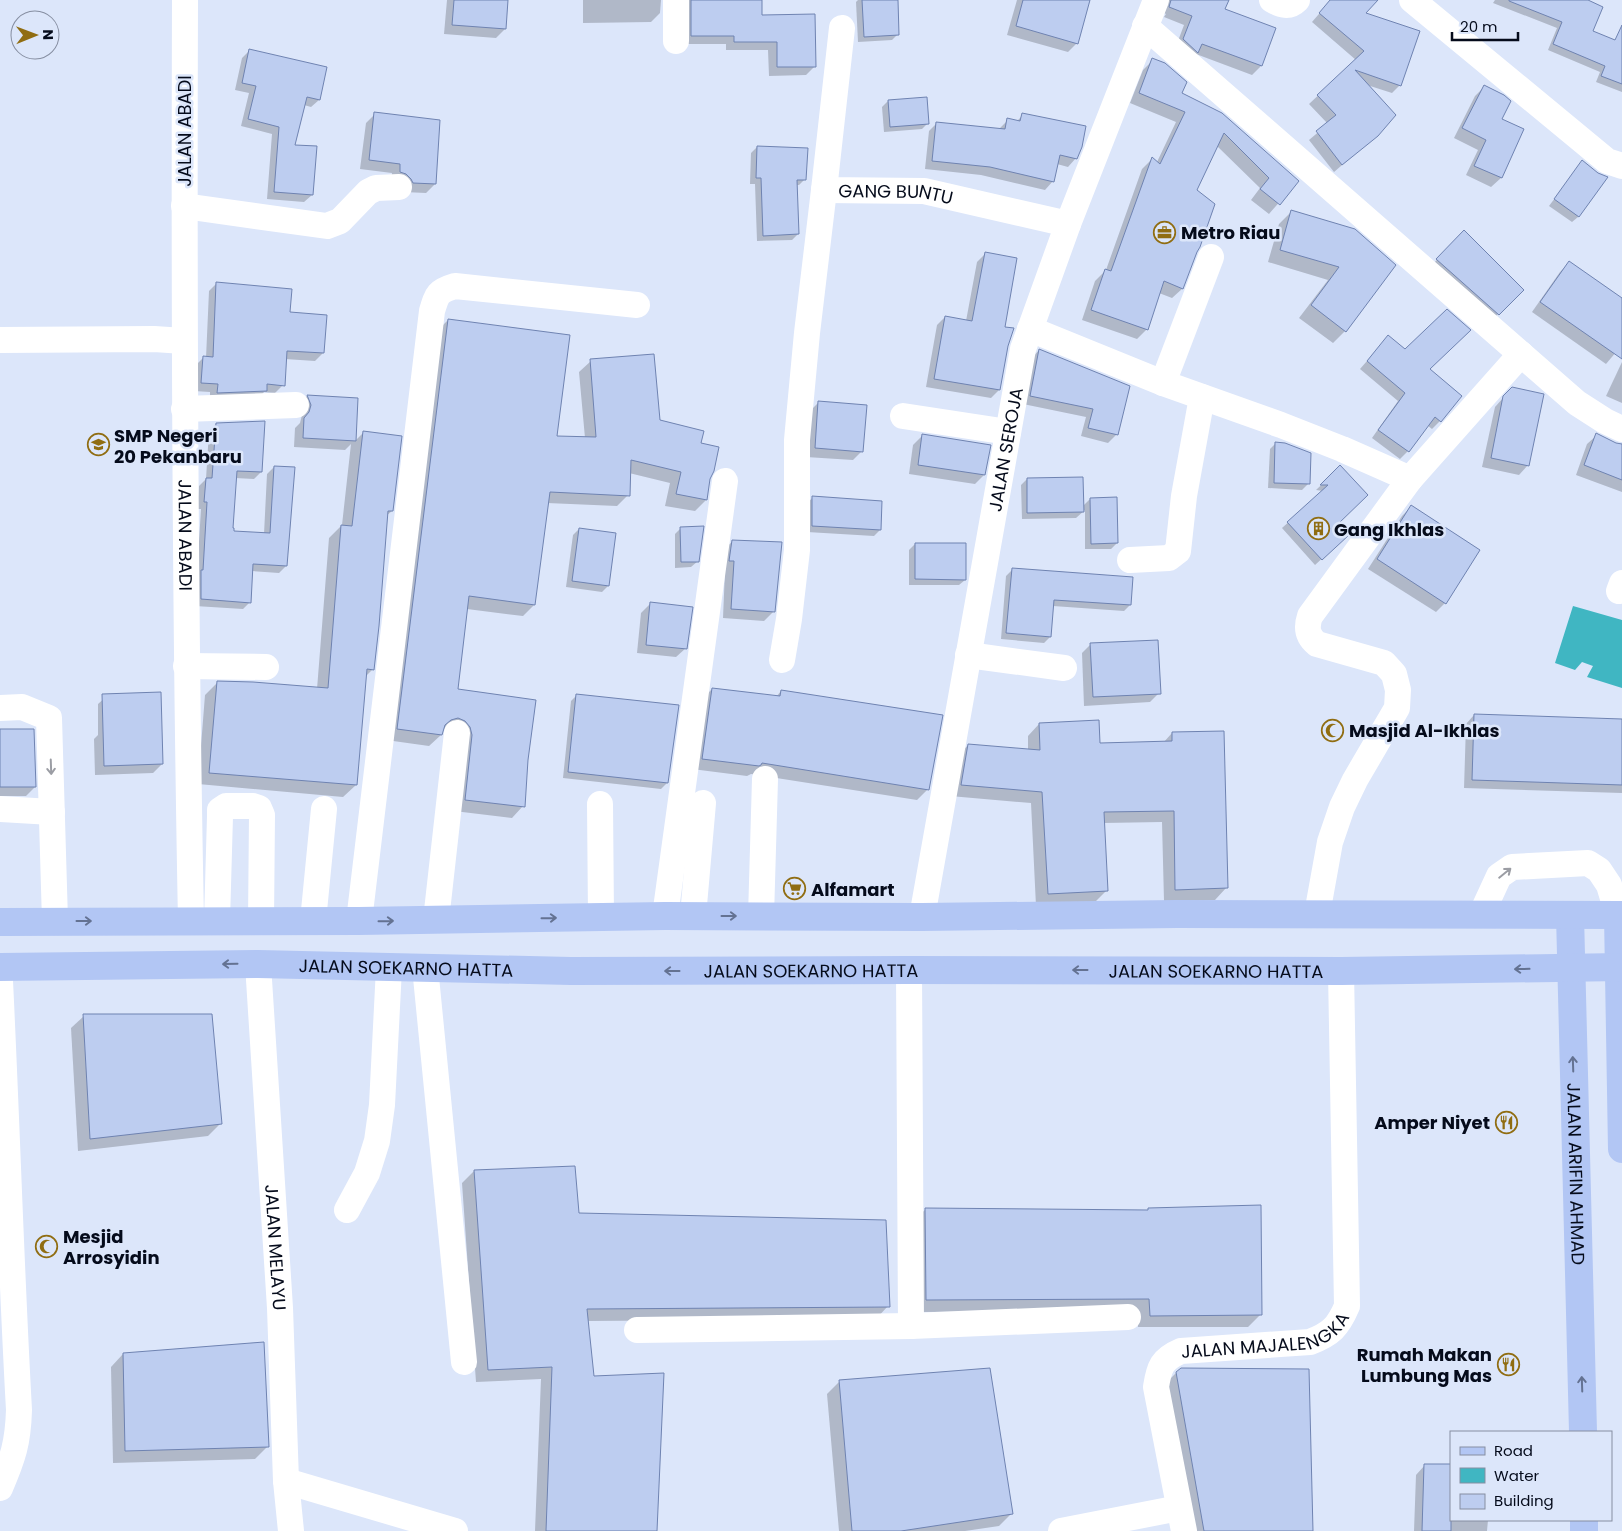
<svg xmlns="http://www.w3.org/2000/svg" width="1622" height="1531" viewBox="0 0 1622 1531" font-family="Poppins,sans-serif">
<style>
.water{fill:#40b6c2}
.shadow{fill:#0003}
.building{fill:#bdcdf0;stroke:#6f83b1}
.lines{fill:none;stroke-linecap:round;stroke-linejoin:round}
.minor{stroke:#fff;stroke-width:26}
.major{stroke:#b2c6f4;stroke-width:28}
.oneway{stroke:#9b9da4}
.oneway2{stroke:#647292}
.labels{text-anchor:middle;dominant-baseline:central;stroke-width:5;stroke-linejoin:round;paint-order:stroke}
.street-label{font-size:18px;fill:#050b1b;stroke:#dce6fa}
.poi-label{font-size:18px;font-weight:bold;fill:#050b1b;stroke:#dce6fa;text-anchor:start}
</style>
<rect width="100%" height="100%" fill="#dce6fa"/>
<polygon class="water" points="1573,606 1622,620 1622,688 1587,677 1593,666 1582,662 1575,670 1555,663"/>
<g class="shadow">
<polygon points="447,0 507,0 505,29 496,38 444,34"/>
<polygon points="583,0 661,0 660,13 651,22 583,23"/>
<polygon points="679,0 761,0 760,16 815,66 806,75 769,76 768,50 726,50 726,44 683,44"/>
<polygon points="858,0 896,0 898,34 892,40 858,42 856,2"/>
<polygon points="1017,0 1089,0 1077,43 1068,52 1007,35"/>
<polygon points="1159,0 1227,0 1224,10 1274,29 1261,66 1252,75 1196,54 1175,49 1184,25 1164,17 1166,14 1162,12"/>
<polygon points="1331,0 1377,0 1364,14 1400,85 1392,93 1367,85 1377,135 1334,172 1309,140 1328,124 1309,104 1356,60 1312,22"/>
<polygon points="1495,0 1585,0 1591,32 1622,44 1622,92 1596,82 1600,72 1548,50 1557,28 1493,3"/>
<polygon points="249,51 319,100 311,107 304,105 294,146 312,195 304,202 267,199 272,134 241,126 249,93 235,90 242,58"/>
<polygon points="1153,60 1181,94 1298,181 1269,214 1251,200 1260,188 1217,146 1195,190 1196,251 1182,289 1172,298 1159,293 1147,329 1137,339 1082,320 1095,281 1106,270 1142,169 1152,159 1157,162 1176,122 1130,103 1143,70"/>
<polygon points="1484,87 1500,119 1522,130 1501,178 1491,187 1466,175 1478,150 1454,138 1475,96"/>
<polygon points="888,101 928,123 922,129 884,132 882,107"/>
<polygon points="375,114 435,184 426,193 404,192 391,181 392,173 360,169 366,123"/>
<polygon points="1023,115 1076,158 1068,167 1057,164 1053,181 1045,190 981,175 925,169 929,131 937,123 999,129 1008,120 1016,122"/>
<polygon points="757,147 805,179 799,185 796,185 798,234 792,240 757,241 755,184 750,184 751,153"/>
<polygon points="1582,162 1578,217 1572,222 1549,206"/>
<polygon points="1292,211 1354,230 1345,331 1333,343 1299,318 1328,280 1268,262 1279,224"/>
<polygon points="1464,232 1522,290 1489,323 1428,269"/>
<polygon points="985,254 1007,346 999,390 991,398 926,387 937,325 945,317 966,321 977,262"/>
<polygon points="1569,263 1622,300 1622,345 1606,364 1532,312 1560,272"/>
<polygon points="217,283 289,313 323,353 315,361 285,359 283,385 275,393 264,392 258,399 210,400 210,392 194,391 195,366 203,358 206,358 209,291"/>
<polygon points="448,320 556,437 585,438 579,372 591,361 659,421 700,444 709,479 706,500 695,511 665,506 670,483 629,473 628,495 617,506 547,503 534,605 523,616 467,609 456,690 527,760 523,806 512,818 454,811 446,729 442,730 441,735 429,746 386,740 437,331"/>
<polygon points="1388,337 1428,369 1440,421 1432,429 1427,425 1408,451 1400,459 1372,438 1398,401 1360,369"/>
<polygon points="1039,350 1128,386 1116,435 1108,443 1081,436 1086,417 1023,404 1032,358"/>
<polygon points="1622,362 1622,403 1606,396"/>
<polygon points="1512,388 1528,465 1519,475 1482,467 1495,407"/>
<polygon points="307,396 357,399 355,441 363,433 392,511 386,516 373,669 365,677 356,785 343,797 198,784 205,695 217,683 317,689 329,538 342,525 351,444 345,450 294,447 295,428 300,423 302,415 298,405"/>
<polygon points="819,402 862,451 853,460 806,457 809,412"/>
<polygon points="216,424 261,472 254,479 235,478 232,529 233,532 264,534 267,474 274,467 286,566 279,573 252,571 250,602 243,609 195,606 201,509 197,509 199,486 206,479 209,431"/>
<polygon points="923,435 984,475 975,484 909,474 913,445"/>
<polygon points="1597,435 1615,444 1622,445 1622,492 1576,475 1587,444"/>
<polygon points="1276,443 1308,484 1302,490 1268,488 1270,449"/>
<polygon points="1340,467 1337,524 1341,541 1315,565 1282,528 1323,491 1316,490"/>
<polygon points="1027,479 1082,507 1090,499 1117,543 1111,549 1085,549 1085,510 1076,518 1022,519 1021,485"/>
<polygon points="812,498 880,530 874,536 807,532 807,504"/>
<polygon points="1411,507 1445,603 1436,612 1368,569 1402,516"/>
<polygon points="681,528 698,561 691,567 675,568 675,534"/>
<polygon points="579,529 608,586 602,592 566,587 573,535"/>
<polygon points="733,541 774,611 764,621 723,618 725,570 723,550"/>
<polygon points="915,544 965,580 959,585 909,585 909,550"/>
<polygon points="1012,570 1130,605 1124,611 1053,606 1050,637 1044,643 1001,639 1006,576"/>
<polygon points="650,604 686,648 676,657 637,653 641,613"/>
<polygon points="1091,644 1159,693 1150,702 1084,706 1082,653"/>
<polygon points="712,689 776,697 781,691 928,789 917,800 751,774 747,776 692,769 701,700"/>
<polygon points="108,695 162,764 153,773 95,775 94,739 98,735 98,704"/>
<polygon points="577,695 667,783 661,789 563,778 571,701"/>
<polygon points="1474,715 1622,720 1622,793 1464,788 1466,724"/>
<polygon points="1039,724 1099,744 1163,743 1172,733 1226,888 1215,900 1164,901 1162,822 1103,823 1106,891 1095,902 1036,906 1031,803 950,796 957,757 968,745 1028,750 1028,736"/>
<polygon points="0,730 35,787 26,796 0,796"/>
<polygon points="84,1016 221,1123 208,1136 78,1151 71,1028"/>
<polygon points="474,1171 578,1214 888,1306 876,1319 587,1321 592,1378 656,1531 535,1531 541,1379 476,1382 462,1183"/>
<polygon points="926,1209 1147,1211 1148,1210 1261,1314 1248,1327 1138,1327 1137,1311 914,1312 913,1221"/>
<polygon points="123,1354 268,1446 255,1459 113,1463 111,1367"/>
<polygon points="1179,1370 1312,1531 1193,1531 1166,1383"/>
<polygon points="840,1381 1012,1513 999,1526 965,1531 839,1531 827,1394"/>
<polygon points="1425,1465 1451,1520 1488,1520 1487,1531 1414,1531 1416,1475"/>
</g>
<g class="building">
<polygon points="454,0 508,0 506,29 452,25"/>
<polygon points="691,0 762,0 762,15 815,14 816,67 777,67 777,42 734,42 734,36 691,36"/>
<polygon points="862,0 898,0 899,35 864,37"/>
<polygon points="1023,0 1090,0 1078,44 1016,26"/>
<polygon points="1171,0 1229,0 1225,9 1276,28 1262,66 1202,44 1198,53 1183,39 1192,16 1169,7"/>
<polygon points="1330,0 1378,0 1366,13 1420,31 1401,86 1355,70 1396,115 1378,136 1342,165 1316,131 1336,115 1317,95 1364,51 1319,13"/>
<polygon points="1509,0 1588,0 1603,7 1593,31 1615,40 1622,25 1622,84 1601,76 1605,66 1553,44 1562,22 1509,1"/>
<polygon points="249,49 327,67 320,100 307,97 295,145 317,146 313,195 274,192 279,127 248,119 256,86 242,83"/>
<polygon points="1152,58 1165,63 1187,82 1182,93 1222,113 1299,181 1280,205 1260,189 1269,178 1224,133 1197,190 1215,204 1200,247 1197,252 1183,289 1164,281 1148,330 1091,310 1105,269 1111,271 1152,157 1160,164 1185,112 1139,93"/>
<polygon points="1484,85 1504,95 1511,101 1502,119 1524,129 1502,178 1474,166 1486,140 1462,128"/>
<polygon points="927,97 929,124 890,127 888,100"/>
<polygon points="374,112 440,120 436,184 413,183 411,179 406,174 400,172 400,164 369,160"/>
<polygon points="1022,113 1086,126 1082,147 1077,159 1060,155 1054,182 990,167 932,161 936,122 1005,129 1007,118 1020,121"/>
<polygon points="757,146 808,148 806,180 797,180 799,234 763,236 761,178 756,178"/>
<polygon points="1582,160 1598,173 1608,177 1579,217 1554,199"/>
<polygon points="1291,210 1355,229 1396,265 1346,332 1311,305 1339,267 1280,250"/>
<polygon points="1464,230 1524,290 1499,315 1436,259"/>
<polygon points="985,252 1017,258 1005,327 1014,328 1008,346 1000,390 934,379 945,316 972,321"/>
<polygon points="1569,261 1622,298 1622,359 1540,302"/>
<polygon points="216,282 292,289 290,312 327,315 324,353 287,351 285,386 267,384 267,391 217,393 218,384 201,383 203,356 213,357"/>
<polygon points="1447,309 1471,330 1430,369 1462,396 1441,422 1435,417 1409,452 1378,430 1405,393 1367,361 1388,335 1405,349"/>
<polygon points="448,319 570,335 557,436 596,437 590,359 654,354 660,420 704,431 701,443 719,447 714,471 710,479 707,500 676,494 681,472 631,460 630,496 550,492 535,605 469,596 458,689 536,700 528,760 525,807 465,800 472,735 470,727 465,721 458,718 451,720 445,725 442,735 397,729"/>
<polygon points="1039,349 1130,386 1118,435 1088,428 1093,409 1030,396"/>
<polygon points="1512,387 1544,394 1529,466 1491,458 1503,396"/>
<polygon points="307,395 358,398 356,441 303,438 304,418 309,412 311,405"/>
<polygon points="818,401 867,405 863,452 815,448"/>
<polygon points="265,421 262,472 237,471 233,528 234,528 234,531 270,533 274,466 295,467 287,566 253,564 251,603 201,599 201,570 203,570 207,502 204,502 206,478 212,478 216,423"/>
<polygon points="363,431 402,436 393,511 388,511 379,626 374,670 367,669 357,785 209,773 217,681 253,682 328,688 341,525 352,526"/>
<polygon points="1596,433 1616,443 1622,444 1622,480 1584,465"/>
<polygon points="922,434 991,445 985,475 918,465"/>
<polygon points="1275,442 1285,443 1311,453 1310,484 1274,483"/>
<polygon points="1340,465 1368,495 1338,524 1349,535 1322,560 1287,522 1328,485 1320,485"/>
<polygon points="1083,477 1084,512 1027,513 1027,478"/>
<polygon points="812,496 882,501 881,530 812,526"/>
<polygon points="1117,497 1118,543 1091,544 1090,498"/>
<polygon points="1411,505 1480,550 1446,604 1377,559"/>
<polygon points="704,526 699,562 681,562 680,527"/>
<polygon points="579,528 616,533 609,586 572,581"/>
<polygon points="732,540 782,542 775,612 731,609 734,561 729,561"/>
<polygon points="915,543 966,543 966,580 915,579"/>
<polygon points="1012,568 1133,577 1131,605 1054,600 1051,637 1006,633"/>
<polygon points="650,602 693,607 687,649 646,645"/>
<polygon points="1158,640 1161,694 1093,697 1090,643"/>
<polygon points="712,688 780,696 781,690 943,715 929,790 762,763 761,765 759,766 702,759"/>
<polygon points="161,692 163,764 104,766 102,694"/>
<polygon points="576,694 679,705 668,783 568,772"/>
<polygon points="1474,714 1622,719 1622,785 1472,780"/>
<polygon points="1099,720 1100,743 1172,741 1172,732 1224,731 1228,888 1175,890 1174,811 1104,812 1108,891 1048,894 1042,792 961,785 968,744 1040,750 1039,723"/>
<polygon points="0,729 34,729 36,787 0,787"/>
<polygon points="83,1014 212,1014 222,1124 90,1139"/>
<polygon points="575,1166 579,1213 886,1220 890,1307 587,1309 594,1376 664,1373 657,1531 546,1531 552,1367 488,1370 474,1170"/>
<polygon points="1261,1205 1262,1315 1150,1316 1149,1299 926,1300 925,1208 1148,1210 1148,1208"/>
<polygon points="264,1342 269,1447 125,1451 123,1353"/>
<polygon points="990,1368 1013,1514 901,1531 852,1531 839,1380"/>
<polygon points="1181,1368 1309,1369 1313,1531 1204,1531 1176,1372"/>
<polygon points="1424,1464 1451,1464 1451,1531 1422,1531"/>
</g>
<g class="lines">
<g class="minor">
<path id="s1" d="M185,0C184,307 185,614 191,921"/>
<path d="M1272,0C1281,5 1289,8 1297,0"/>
<polyline points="1412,0 1607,161 1622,166"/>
<polyline points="1145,26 1577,403 1605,421 1622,429"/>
<path id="s2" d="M842,28L824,190L924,191L1068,224"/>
<polyline points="676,41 676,0"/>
<polyline points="184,206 327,226 340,221 368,192 376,188 399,187"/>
<polyline points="1030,329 1163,383 1281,425 1342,449 1410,479"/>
<polyline points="0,340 154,339 184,341"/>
<polyline points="1163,383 1211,257"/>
<polyline points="184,409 296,405"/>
<polyline points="903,416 1008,432"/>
<polyline points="1130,560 1169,558 1178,551 1184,496 1202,397"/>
<polyline points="1619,591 1622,583"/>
<polyline points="968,655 1064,668"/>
<polyline points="782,660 789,619 797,550 797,440 807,333 824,190"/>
<polyline points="186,666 266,667"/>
<polyline points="0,708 22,707 49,718 55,921"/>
<polyline points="600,804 601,917"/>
<polyline points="0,809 52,812"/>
<path d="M1317,914L1330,842L1342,807L1355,780L1397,708L1398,690L1394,674L1384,663L1317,644C1307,636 1306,628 1310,616L1410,479L1521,354"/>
<polyline points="1481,915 1499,876 1512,867 1588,863 1599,870 1609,885 1618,915"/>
<polyline points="665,916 725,481"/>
<polyline points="693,916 703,803"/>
<polyline points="761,917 765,779"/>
<path id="s3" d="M922,917L1023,349L1068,224L1156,0"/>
<polyline points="436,920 457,733"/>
<polyline points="217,921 220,816 220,810 226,806 253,806 259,808 262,815 261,921"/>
<polyline points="313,921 324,809"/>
<path d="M359,921L432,311C437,294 438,291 455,286L637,305"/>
<path id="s4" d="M258,964L280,1308L286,1481L291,1531"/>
<polyline points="425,967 464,1362"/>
<polyline points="909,970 911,1326 1128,1317"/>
<path d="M0,981C7,1124 11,1267 19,1410C18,1443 13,1458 0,1488"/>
<polyline points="347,1210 367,1173 377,1141 382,1105 389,968"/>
<polyline points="637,1330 911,1326"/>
<polyline points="286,1481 455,1531"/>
<polyline points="1061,1531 1179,1508"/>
<path id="s5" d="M1184,1531L1156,1387C1159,1367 1162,1359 1181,1351L1310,1342C1331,1334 1338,1327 1347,1306L1341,971"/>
</g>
<g class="major">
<path id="s6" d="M1570,915L1583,1432"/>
<polyline points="1618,915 1622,1149"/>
<polyline points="0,922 359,921 665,916 922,917 1177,914 1622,915"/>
<path id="s7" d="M0,967L258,964L571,971L909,970L1341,971L1622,967"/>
<polyline points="1584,1520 1584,1531"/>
</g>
</g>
<defs><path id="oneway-shaft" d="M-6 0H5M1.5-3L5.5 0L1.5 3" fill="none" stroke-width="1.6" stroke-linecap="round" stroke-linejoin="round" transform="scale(1.25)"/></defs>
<g class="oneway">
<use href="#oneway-shaft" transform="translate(51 767) rotate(88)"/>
<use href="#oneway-shaft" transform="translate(1505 873) rotate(-39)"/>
</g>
<g class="oneway2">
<use href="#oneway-shaft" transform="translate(729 916)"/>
<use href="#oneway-shaft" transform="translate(549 918) rotate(-1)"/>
<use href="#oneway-shaft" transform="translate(84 921)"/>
<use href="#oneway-shaft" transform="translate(386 921) rotate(-1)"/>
<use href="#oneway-shaft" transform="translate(230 964) rotate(179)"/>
<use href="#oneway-shaft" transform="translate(1522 969) rotate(179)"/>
<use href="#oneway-shaft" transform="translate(1080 970) rotate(-180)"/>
<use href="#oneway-shaft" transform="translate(672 971) rotate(180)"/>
<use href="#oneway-shaft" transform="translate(1573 1064) rotate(-92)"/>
<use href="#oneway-shaft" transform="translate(1582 1384) rotate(-92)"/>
</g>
<defs>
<symbol id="office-ring" viewBox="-11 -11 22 22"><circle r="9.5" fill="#dce6fa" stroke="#906d12" stroke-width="1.5"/><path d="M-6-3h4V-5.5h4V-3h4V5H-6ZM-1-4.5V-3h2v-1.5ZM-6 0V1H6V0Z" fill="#906d12"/></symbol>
<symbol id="school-ring" viewBox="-11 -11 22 22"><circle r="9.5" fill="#dce6fa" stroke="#906d12" stroke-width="1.5"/><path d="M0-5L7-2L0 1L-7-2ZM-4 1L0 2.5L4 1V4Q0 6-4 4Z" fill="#906d12"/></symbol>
<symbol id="building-ring" viewBox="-11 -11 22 22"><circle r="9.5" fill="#dce6fa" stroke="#906d12" stroke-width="1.5"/><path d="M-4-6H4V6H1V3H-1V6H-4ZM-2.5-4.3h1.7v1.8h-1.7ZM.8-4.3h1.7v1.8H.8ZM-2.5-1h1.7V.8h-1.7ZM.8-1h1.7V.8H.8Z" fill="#906d12"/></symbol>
<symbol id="mosque-ring" viewBox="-11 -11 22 22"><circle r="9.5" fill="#dce6fa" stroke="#906d12" stroke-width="1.5"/><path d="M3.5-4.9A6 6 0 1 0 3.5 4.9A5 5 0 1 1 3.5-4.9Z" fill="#906d12"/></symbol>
<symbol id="supermarket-ring" viewBox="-11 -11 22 22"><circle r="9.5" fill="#dce6fa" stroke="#906d12" stroke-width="1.5"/><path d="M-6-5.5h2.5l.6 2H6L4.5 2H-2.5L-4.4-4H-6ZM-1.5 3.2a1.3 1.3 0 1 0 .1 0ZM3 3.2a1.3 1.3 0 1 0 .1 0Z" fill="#906d12"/></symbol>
<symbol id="restaurant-ring" viewBox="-11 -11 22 22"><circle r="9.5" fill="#dce6fa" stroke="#906d12" stroke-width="1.5"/><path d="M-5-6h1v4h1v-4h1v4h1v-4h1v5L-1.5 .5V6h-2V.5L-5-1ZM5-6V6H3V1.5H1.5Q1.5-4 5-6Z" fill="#906d12"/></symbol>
</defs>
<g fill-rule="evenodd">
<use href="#office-ring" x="1152" y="220" width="25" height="25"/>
<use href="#school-ring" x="86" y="432" width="25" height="25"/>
<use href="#building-ring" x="1306" y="516" width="25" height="25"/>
<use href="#mosque-ring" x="1320" y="718" width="25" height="25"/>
<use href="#supermarket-ring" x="782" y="876" width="25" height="25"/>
<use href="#restaurant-ring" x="1494" y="1110" width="25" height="25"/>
<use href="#mosque-ring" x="34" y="1234" width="25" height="25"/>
<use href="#restaurant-ring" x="1496" y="1352" width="25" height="25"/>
</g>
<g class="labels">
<g class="street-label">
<text transform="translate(184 131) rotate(-90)">JALAN ABADI</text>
<text stroke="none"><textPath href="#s2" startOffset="235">GANG BUNTU</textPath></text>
<text stroke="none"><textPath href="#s3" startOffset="475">JALAN SEROJA</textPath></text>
<text stroke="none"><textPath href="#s1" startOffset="535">JALAN ABADI</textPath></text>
<text stroke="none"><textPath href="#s7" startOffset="406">JALAN SOEKARNO HATTA</textPath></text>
<text stroke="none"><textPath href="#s7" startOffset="811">JALAN SOEKARNO HATTA</textPath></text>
<text stroke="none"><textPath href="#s7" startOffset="1216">JALAN SOEKARNO HATTA</textPath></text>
<text stroke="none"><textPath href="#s6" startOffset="259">JALAN ARIFIN AHMAD</textPath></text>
<text stroke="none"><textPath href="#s4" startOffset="284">JALAN MELAYU</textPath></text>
<text stroke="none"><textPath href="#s5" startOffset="281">JALAN MAJALENGKA</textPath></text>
</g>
<g class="poi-label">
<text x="1181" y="232">Metro Riau</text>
<text x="114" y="435">SMP Negeri<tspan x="114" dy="21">20 Pekanbaru</tspan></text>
<text x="1334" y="529">Gang Ikhlas</text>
<text x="1349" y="730">Masjid Al-Ikhlas</text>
<text x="811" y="889">Alfamart</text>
<text x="1490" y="1122" text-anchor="end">Amper Niyet</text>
<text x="63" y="1236">Mesjid<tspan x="63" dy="21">Arrosyidin</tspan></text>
<text x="1492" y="1354" text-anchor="end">Rumah Makan<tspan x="1492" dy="21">Lumbung Mas</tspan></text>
</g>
</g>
<rect x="1450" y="1431" width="162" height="90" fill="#dce6fa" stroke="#868ea1"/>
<rect x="1460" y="1447" width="25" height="8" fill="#b2c6f4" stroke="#868ea1"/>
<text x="1494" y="1456" font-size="15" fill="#050b1b">Road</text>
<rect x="1460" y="1468" width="25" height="15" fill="#40b6c2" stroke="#868ea1"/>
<text x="1494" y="1481" font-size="15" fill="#050b1b">Water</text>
<rect x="1460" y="1494" width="25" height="15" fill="#bdcdf0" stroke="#868ea1"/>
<text x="1494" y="1506" font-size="15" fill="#050b1b">Building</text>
<g transform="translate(35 35) rotate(89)"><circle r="24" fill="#dce6fa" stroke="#868ea1"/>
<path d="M0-4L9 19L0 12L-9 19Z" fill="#906d12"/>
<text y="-8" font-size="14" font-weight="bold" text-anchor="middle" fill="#050b1b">N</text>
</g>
<path d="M1452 32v8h66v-8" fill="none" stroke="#050b1b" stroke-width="2.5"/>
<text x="1460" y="32" font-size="15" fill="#050b1b" stroke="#dce6fa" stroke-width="4" paint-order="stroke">20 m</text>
</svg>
